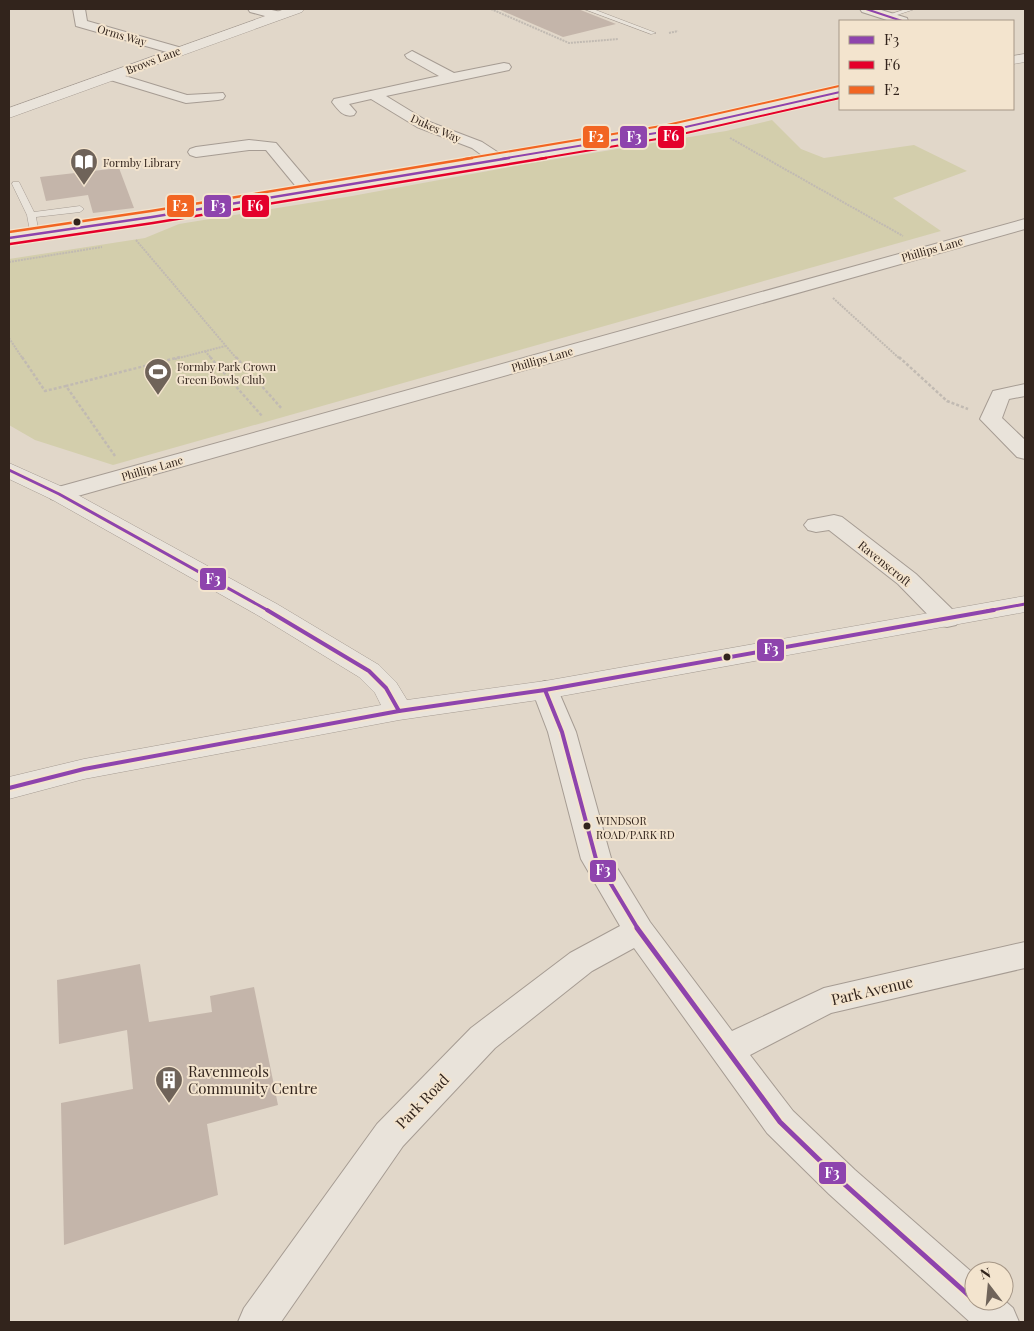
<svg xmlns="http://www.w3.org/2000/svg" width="1034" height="1331" viewBox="0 0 1034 1331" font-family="'Playfair Display',serif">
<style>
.green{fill:#d3ceac}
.building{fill:#c4b5aa}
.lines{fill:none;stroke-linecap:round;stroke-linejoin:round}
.service-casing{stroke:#a69c93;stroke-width:1}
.minor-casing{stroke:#a69c93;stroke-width:2}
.tertiary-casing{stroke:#a69c93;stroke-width:1}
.path-far1{stroke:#c1bab2;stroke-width:2;stroke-dasharray:2 1;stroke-linecap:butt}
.path{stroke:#c1bab2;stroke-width:2.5;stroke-dasharray:3 2;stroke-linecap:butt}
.service{fill:#e9e3da;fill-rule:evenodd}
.minor{fill:#e9e3da;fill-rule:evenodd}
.tertiary{fill:#e9e3da;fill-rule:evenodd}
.bus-1-far4-casing{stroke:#f3e4ce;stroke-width:4}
.bus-1-far3-casing{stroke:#f3e4ce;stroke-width:5}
.bus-1-far2-casing{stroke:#f3e4ce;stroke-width:6}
.bus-1-far1-casing{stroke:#f3e4ce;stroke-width:8}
.bus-1-casing{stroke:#f3e4ce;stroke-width:9}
.bus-2-far1-casing{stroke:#f3e4ce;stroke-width:4}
.bus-2-casing{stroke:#f3e4ce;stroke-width:5}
.bus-3-far1-casing{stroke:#f3e4ce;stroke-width:4}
.bus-3-casing{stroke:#f3e4ce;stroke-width:5}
.bus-1-far4{stroke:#8e44ad;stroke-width:2}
.bus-1-far3{stroke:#8e44ad;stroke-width:2.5}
.bus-1-far2{stroke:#8e44ad;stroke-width:3}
.bus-1-far1{stroke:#8e44ad;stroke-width:4}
.bus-1{stroke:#8e44ad;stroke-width:5}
.bus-2-far1{stroke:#e4002b;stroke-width:2}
.bus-2{stroke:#e4002b;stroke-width:2.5}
.bus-3-far1{stroke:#f26522;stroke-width:2}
.bus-3{stroke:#f26522;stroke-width:2.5}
.bus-dot{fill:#32241c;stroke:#f3e4ce;stroke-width:2}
.labels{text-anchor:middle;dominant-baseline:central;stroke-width:4;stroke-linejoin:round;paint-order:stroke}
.far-street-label{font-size:11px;fill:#32241c;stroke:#f3e4ce}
.far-poi-label{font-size:11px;fill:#32241c;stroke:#f3e4ce;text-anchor:start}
.bus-label{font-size:11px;fill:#32241c;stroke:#f3e4ce;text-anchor:start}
.street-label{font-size:12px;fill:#32241c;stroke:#f3e4ce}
.near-street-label{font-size:15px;fill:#32241c;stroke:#f3e4ce}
.near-poi-label{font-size:15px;fill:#32241c;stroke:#f3e4ce;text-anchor:start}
.line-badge{stroke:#f3e4ce;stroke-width:2}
.badge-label{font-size:14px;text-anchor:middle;font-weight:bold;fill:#fff}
</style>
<rect width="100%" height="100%" fill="#e1d7c9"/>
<polygon class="green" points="772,120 801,149 824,158 914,145 967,171 893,198 941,231 113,465 35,440 9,425 9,259 145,238 179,224 352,196 526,164 726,131"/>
<g class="building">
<polygon points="498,9 578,9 616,24 563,37"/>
<polygon points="119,168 134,208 93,213 88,195 46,201 40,177"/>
<polygon points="140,964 149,1022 212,1012 210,996 254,987 278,1105 207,1124 218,1195 64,1245 61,1103 133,1089 127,1030 59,1044 57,980"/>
</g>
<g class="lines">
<defs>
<g id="service">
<polygon points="584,9 593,9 656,33 651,34"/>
<polygon points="906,9 915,9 888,18 885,16"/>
<polygon points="13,182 19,182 34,212 80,206 84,209 80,212 36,217 39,235 34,238 31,237 27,215 12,184"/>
</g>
<g id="minor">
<polygon points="73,9 85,9 87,21 182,48 184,51 177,55 76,26"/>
<polygon points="248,9 267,9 281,12 282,15 276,19 250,12"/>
<polygon points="860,9 878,9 907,18 908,21 890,21 862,12"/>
<path d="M412,51L454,73L504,63L509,64L511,67L509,70L386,96L427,121L482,142L505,157L507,160L505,163H493L472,148L417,127L371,99L349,104L356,112L354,115C344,118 338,110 332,102L334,99L339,98L439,76L407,58L405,55Z"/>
<polygon points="112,72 187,95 223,93 225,96 223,99 218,100 186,103 107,79 105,76 107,73"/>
<polygon points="249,140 276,143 315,189 317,192 315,195 303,195 266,150 249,150 196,157 190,155 188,152 190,149 196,147"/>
<polygon points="1025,219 1025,229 67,499 59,501 51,499 48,494 51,489"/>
<polygon points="1025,384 1025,396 1009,399 1002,418 1025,440 1025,459 1017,457 980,419 993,391"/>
<polygon points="834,515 842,517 916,574 956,613 960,619 956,625 947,627 938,625 898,584 829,530 816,532 808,530 804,525 808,520"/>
<polygon points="545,681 554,684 558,690 576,732 611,858 650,922 732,1031 824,988 1025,942 1025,968 831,1013 750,1055 793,1111 855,1170 974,1274 974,1301 1004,1300 1013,1308 1019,1322 970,1322 829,1194 767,1133 634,948 592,971 495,1048 403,1146 281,1322 238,1322 244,1308 377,1124 471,1028 570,953 620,926 581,859 548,732 532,690 536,684"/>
</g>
<g id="tertiary">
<polygon points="285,9 304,9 302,12 9,118 9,108"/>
<polygon points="1025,54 1025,62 1013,64 1013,56"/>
<polygon points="840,87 840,96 668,136 152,222 9,243 9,233 152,212 668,126"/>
<polygon points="9,463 67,489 277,604 379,665 396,682 407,700 545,681 1025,596 1025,612 545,699 399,720 84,779 9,799 9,777 84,759 381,705 375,693 359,677 259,616 51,499 9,479"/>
</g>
</defs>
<use href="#service" class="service-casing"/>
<use href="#minor" class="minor-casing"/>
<use href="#tertiary" class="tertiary-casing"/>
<g class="path-far1">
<polyline points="491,9 569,43 618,39"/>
<polyline points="669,33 678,31"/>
<polyline points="730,138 903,236"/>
<polyline points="136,240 237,359"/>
<polyline points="9,262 102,247"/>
<polyline points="833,298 900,359"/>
<polyline points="9,338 23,359"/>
<polyline points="205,351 212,359"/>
<polyline points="175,359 225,346"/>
</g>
<g class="path">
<polyline points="22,357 45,391 66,386"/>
<polyline points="210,357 262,416"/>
<polyline points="236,357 282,409"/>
<polyline points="899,357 947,401 968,409"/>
<polyline points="115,456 66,386 180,357"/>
</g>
<use href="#service" class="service"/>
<use href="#minor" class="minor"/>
<use href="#tertiary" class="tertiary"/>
<defs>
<g id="bus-1-far4">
<polyline points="866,9 902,21"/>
<polyline points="501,159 668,131 840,92"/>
</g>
<polyline id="bus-1-far3" points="9,238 152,217 509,158"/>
<g id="bus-1-far2">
<polyline points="9,470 59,494 269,611"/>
<polyline points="987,611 1025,604"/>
</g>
<g id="bus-1-far1">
<polyline points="267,610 369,671 386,688 399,711"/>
<polyline points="545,690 562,732 596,859 638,929"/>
<polyline points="9,788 84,769 399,711 545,690 994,610"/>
</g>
<polyline id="bus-1" points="637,928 780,1122 842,1182 974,1300"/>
<polyline id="bus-2-far1" points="538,159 669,137 840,98"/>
<polyline id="bus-2" points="10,244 153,223 546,158"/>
<polyline id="bus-3-far1" points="464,159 667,125 839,86"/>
<polyline id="bus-3" points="9,232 151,211 472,158"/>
</defs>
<use href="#bus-1-far4" class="bus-1-far4-casing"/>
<use href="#bus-1-far3" class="bus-1-far3-casing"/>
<use href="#bus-1-far2" class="bus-1-far2-casing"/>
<use href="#bus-1-far1" class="bus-1-far1-casing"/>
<use href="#bus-1" class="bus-1-casing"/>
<use href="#bus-2-far1" class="bus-2-far1-casing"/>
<use href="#bus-2" class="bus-2-casing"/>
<use href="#bus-3-far1" class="bus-3-far1-casing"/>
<use href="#bus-3" class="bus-3-casing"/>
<use href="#bus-1-far4" class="bus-1-far4"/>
<use href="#bus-1-far3" class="bus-1-far3"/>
<use href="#bus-1-far2" class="bus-1-far2"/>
<use href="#bus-1-far1" class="bus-1-far1"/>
<use href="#bus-1" class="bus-1"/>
<use href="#bus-2-far1" class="bus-2-far1"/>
<use href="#bus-2" class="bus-2"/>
<use href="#bus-3-far1" class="bus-3-far1"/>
<use href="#bus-3" class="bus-3"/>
</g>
<defs>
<symbol id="library-pin" viewBox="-11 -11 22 30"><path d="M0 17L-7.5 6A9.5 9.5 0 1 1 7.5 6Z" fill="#6f6359" stroke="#f3e4ce"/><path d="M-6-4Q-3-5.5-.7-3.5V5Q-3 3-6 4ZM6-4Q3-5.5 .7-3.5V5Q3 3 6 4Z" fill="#fff"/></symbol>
<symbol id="stadium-pin" viewBox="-11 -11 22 30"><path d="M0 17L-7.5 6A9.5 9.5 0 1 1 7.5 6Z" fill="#6f6359" stroke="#f3e4ce"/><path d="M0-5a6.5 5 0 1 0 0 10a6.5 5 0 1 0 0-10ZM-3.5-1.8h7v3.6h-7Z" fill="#fff"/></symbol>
<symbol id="building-pin" viewBox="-11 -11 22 30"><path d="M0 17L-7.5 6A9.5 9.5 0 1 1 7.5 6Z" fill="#6f6359" stroke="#f3e4ce"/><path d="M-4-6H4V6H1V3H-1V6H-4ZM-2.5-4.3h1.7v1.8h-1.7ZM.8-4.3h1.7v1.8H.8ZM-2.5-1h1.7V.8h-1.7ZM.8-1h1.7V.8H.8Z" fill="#fff"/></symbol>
</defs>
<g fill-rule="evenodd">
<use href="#library-pin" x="68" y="146" width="32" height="43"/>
<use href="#stadium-pin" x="142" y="356" width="32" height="43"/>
<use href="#building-pin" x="153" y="1064" width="32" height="43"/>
</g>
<g class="bus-dot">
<circle cx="77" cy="222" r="4.5"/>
<circle cx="727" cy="657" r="4.5"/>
<circle cx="587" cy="826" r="4.5"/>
</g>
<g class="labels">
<g class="far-street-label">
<text transform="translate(122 35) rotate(16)">Orms Way</text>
<text transform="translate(153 60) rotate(-21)">Brows Lane</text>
<text transform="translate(436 128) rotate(24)">Dukes Way</text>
<text transform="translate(932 249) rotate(-16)">Phillips Lane</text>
<text transform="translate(542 359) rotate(-16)">Phillips Lane</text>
<text transform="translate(152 468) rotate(-16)">Phillips Lane</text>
</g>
<g class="far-poi-label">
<text x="103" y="162">Formby Library</text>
<text x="177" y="366">Formby Park Crown<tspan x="177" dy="13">Green Bowls Club</tspan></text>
</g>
<g class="bus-label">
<text x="596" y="820">WINDSOR<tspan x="596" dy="14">ROAD/PARK RD</tspan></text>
</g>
<g class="street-label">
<text transform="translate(885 563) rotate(39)">Ravenscroft</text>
</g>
<g class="near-street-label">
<text transform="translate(872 990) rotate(-13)">Park Avenue</text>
<text transform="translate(422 1101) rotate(-46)">Park Road</text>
</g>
<g class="near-poi-label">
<text x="188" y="1071">Ravenmeols<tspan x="188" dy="17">Community Centre</tspan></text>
</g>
</g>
<g class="line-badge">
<rect x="657" y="125" width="28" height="24" rx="5" fill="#e4002b"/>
<rect x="619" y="125" width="29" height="24" rx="5" fill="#8e44ad"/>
<rect x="582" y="125" width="28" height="24" rx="5" fill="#f26522"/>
<rect x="241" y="194" width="29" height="24" rx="5" fill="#e4002b"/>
<rect x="203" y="194" width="29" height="24" rx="5" fill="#8e44ad"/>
<rect x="166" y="194" width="29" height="24" rx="5" fill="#f26522"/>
<rect x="199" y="567" width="28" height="24" rx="5" fill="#8e44ad"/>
<rect x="756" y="638" width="29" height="24" rx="5" fill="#8e44ad"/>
<rect x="589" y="859" width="28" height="24" rx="5" fill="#8e44ad"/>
<rect x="818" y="1161" width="29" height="24" rx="5" fill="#8e44ad"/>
</g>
<g class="badge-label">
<text x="671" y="141">F6</text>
<text x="634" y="142">F3</text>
<text x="596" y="142">F2</text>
<text x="255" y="211">F6</text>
<text x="218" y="211">F3</text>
<text x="180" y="211">F2</text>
<text x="213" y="584">F3</text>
<text x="771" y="654">F3</text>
<text x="603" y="875">F3</text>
<text x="832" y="1178">F3</text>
</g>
<rect width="1034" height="1331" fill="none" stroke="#32241c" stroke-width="20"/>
<rect x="839" y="20" width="175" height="90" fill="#f3e4ce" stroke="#a69787"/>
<rect x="849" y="36" width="25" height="8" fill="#8e44ad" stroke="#a69787"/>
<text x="884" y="45" font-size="15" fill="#32241c">F3</text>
<rect x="849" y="61" width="25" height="8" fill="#e4002b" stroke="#a69787"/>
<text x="884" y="70" font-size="15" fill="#32241c">F6</text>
<rect x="849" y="86" width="25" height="8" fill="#f26522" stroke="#a69787"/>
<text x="884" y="95" font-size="15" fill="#32241c">F2</text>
<g transform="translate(989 1286) rotate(344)"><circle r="24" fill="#f3e4ce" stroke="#a69787"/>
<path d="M0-4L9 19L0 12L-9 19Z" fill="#6f6359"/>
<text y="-8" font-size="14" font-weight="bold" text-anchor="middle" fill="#32241c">N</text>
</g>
</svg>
